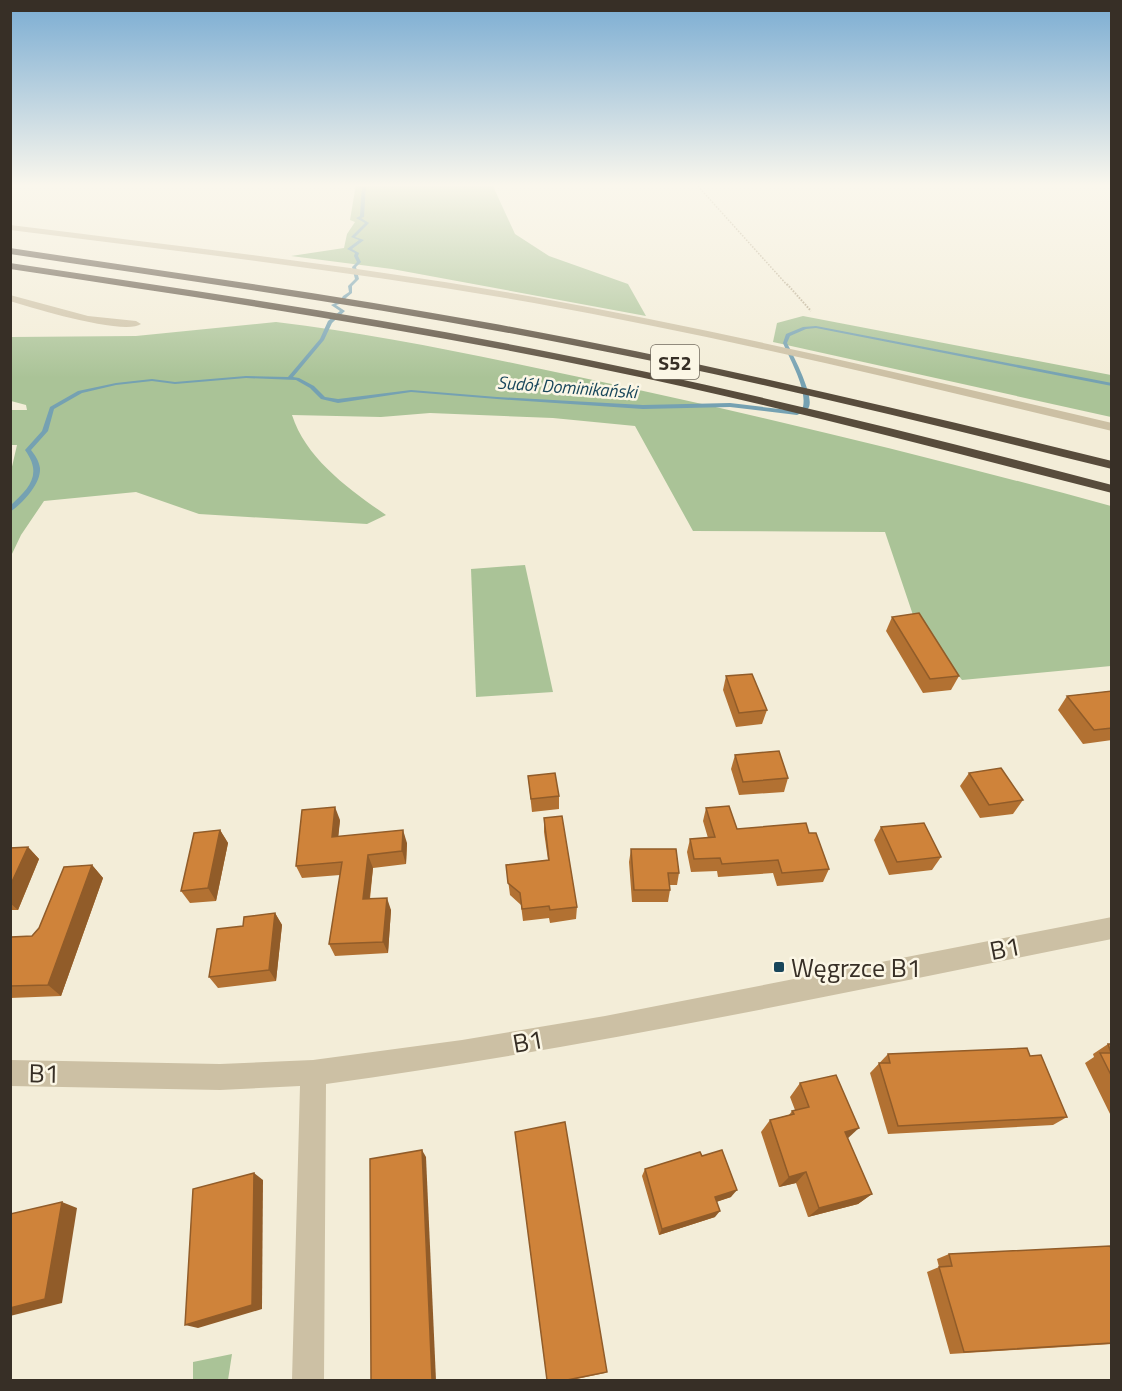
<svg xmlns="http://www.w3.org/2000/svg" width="1122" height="1391" viewBox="0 0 1122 1391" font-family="'Titillium Web',sans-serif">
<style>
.green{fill:#aac397}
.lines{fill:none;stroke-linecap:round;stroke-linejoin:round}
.stream{fill:#75a1b2;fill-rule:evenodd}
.path-far1{stroke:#b8aa8e;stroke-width:1.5;stroke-dasharray:1.5 1.5;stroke-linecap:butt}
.path{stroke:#b8aa8e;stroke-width:2;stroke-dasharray:1.5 1.5;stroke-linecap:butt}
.minor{fill:#ccc0a4;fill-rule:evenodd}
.highway{fill:#584c3c;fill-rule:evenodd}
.wall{fill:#b27132}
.shaded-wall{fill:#915c29}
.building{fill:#cf833a;stroke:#915c29;stroke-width:1.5}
.poi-dot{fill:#18465b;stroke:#fbf6e5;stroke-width:2}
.labels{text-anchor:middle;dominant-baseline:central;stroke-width:5;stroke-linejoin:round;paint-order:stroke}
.far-water-label{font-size:18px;font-style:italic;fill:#18465b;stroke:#fbf6e5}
.shield{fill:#fbf6e5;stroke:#726b5f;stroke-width:1.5}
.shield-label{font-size:20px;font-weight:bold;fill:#372f26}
.near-street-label{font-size:26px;fill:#372f26;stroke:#fbf6e5}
.near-poi-label{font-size:26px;fill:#372f26;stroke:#fbf6e5;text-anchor:start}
</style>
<rect width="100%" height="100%" fill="#f3edd8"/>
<g class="green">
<polygon points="356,184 492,184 515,234 549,256 628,284 646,316 392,269 291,256 344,248 347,234 355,222 350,220"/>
<polygon points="803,316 1111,375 1111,417 773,342 777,323"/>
<path d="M276,322C378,334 479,356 579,377C758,415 935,458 1111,506V666L962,680L915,621L885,532L693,531L635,426L553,418L430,413L381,417L292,415C306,459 350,490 386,515L367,524L199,514L136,492L44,501L21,535L11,556V471L17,445H11V410H27L26,405L11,401V337L136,336Z"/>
<polygon points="525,565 553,692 476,697 471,569"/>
<polygon points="232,1354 228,1380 193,1380 193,1362"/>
</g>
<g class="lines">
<path class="stream" d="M362,184H366L364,217L361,218L369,223L355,237L364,240L352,249L359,253L358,256L361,262L356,267L359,279L352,286V293L346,298L343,303L336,305L345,311L332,323L324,340L293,377L299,378L314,386L325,397L338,399L411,390L497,397L643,405L730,403L796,411L803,407C807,388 790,360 783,343L786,334L803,327L816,326L1112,383V386L816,328L806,329L790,336L787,343C793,355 814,395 809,407C807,411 801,413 797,415L730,407L643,409L497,399L411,392L338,403L321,399L310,388L296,380L246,378L175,384L152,381L116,385L82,393L54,409L48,431L31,450C35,455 39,461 40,468C41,484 23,503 10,512V506C29,488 43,475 25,450L42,431L50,407L78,391L116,383L152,379L175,382L246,376L288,377L320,339L328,321L340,311L331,305L340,301L343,296L349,292L348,286L355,279L352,267L357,262L354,256L355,253L347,249L359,240L351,237L365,223L356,218L360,216Z"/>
<polyline class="path-far1" points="696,184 788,286"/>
<polyline class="path" points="787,284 811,311"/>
<g class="minor">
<path d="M10,225C185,247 361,266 534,297C728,332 920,378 1112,423V431C920,385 728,338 534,303C361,272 185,252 10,230Z"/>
<path d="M10,295L88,316L136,321L141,324C125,336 32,308 10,301Z"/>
<path d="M1112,917V939C850,991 590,1048 326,1084L324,1380H292L300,1086L220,1090L10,1086V1060L220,1064L313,1060L462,1040L605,1016Z"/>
</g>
<g class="highway">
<path d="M10,248C170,272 331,294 490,323C699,361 905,410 1112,461V469C931,424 750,379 567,344C383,308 196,282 10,254Z"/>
<path d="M10,263C184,289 357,314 529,348C725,386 919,434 1112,485V493C942,450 773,404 601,369C405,328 208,299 10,269Z"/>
</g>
</g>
<g class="wall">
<polygon points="892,617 959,676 951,690 923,693 886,631"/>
<polygon points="726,676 767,710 762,724 736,727 723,690"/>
<polygon points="1112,691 1112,740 1083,744 1058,710 1067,696"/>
<polygon points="735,755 788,778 784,792 739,795 731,769"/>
<polygon points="969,773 1023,800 1013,814 980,818 960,786"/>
<polygon points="528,776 559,796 559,809 532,812"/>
<polygon points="706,808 737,829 809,833 829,869 823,882 777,886 773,873 718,877 717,871 691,872 687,852 690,839 708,838 703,821"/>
<polygon points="544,818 577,907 576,919 550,923 549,918 523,921 521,905 510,895 506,865 548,860 544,832"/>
<polygon points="340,820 338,836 407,843 406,864 373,868 370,899 391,910 388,953 335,956 329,944 340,875 302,878 296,866"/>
<polygon points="881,827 941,857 932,870 889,875 874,840"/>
<polygon points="220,830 228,843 216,901 190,903 181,891"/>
<polygon points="28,847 39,859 18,910 10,910 10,848"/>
<polygon points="631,849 679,873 677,885 670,885 670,890 668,902 632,902 629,862"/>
<polygon points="92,865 103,878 61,996 10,998 10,939 32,936"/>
<polygon points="275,913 282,925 276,981 218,988 209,977 243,926"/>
<polygon points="1108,1044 1112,1044 1112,1118 1085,1063 1094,1057 1093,1054"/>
<polygon points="888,1054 1030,1056 1067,1117 1053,1125 888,1134 870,1073"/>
<polygon points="800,1083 848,1139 872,1194 858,1204 808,1217 796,1183 779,1187 761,1132 770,1120 789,1115 792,1111 795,1110 790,1097"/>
<polygon points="702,1156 731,1197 716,1202 715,1217 659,1235 642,1176 645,1169"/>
<polygon points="1112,1251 1112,1344 950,1354 927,1272 939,1267 937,1259 949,1254"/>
<polygon points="607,1372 605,1373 572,1380 547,1380"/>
</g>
<g class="shaded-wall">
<polygon points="335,807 340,820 337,850 332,837"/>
<polygon points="220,830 228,843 216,901 208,888"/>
<polygon points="403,830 407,843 406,864 402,851"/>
<polygon points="28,847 39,859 18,910 10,903 10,886"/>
<polygon points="368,855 373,868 368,911 363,899"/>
<polygon points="92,865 103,878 61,996 48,985"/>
<polygon points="387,898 391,910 388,953 383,942"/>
<polygon points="275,913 282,925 276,981 269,970"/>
<polygon points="859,1128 846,1140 845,1132"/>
<polygon points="422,1150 426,1157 436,1380 432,1380"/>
<polygon points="806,1172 796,1183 779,1187 789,1177"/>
<polygon points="254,1173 263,1180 262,1309 198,1328 185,1325"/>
<polygon points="737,1190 731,1197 710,1204 715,1197"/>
<polygon points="872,1194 858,1204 808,1217 819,1208"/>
<polygon points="62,1202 77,1208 62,1303 10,1316 10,1308"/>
<polygon points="720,1211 715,1217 659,1235 662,1229"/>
</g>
<g class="building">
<polygon points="919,613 959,676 930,679 892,617"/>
<polygon points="752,674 767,710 739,713 726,676"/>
<polygon points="1112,691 1112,728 1094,730 1067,696"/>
<polygon points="779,751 788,778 743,782 735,755"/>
<polygon points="1001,768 1023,800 989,805 969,773"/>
<polygon points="555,773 559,796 531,799 528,776"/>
<polygon points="729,806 737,829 806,823 809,833 816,833 829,869 782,873 778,860 722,864 720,858 694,859 690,839 715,837 706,808"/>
<polygon points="335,807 332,837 403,830 402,851 368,855 363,899 387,898 383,942 329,944 342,862 296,866 302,810"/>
<polygon points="562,816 577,907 550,910 549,906 522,909 520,893 508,883 506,865 549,860 544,818"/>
<polygon points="924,823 941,857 897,862 881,827"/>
<polygon points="220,830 208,888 181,891 194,833"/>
<polygon points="28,847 10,886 10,848"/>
<polygon points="631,849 676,849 679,873 668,873 670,890 634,890"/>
<polygon points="92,865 48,985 10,986 10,939 11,937 32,936 39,928 64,867"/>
<polygon points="275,913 269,970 209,977 217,929 243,926 244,917"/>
<polygon points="1108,1044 1112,1044 1112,1077 1100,1053 1111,1053"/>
<polygon points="1027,1048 1030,1056 1041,1055 1067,1117 898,1126 879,1063 890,1063 888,1054"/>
<polygon points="836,1075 859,1128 845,1132 872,1194 819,1208 806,1172 789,1177 770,1120 794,1114 792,1111 809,1107 800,1083"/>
<polygon points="565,1122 607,1372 567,1380 547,1380 515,1132"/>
<polygon points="422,1150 432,1380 371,1380 370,1159"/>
<polygon points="722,1150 737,1190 715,1197 720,1211 662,1229 645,1169 700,1152 702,1156"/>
<polygon points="254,1173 252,1305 185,1325 193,1189"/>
<polygon points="62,1202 45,1299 10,1308 10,1214"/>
<polygon points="1110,1246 1112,1251 1112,1343 964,1352 939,1267 952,1266 949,1254"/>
</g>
<linearGradient id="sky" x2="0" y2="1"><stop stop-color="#7aacd2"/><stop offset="0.49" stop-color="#faf7ed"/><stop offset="1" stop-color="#faf7ed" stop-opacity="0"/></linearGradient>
<rect width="1122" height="378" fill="url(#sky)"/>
<rect class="poi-dot" x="773" y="961" width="12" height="12" rx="3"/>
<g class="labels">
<g class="far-water-label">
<text transform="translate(567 387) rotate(4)">Sudół Dominikański</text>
</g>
<rect class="shield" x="651" y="345" width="48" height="34" rx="4.5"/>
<g class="shield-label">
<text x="675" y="362">S52</text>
</g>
<g class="near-street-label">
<text transform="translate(1005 948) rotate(-11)">B1</text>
<text transform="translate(528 1041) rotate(-10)">B1</text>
<text transform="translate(44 1073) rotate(1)">B1</text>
</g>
<g class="near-poi-label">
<text x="791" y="967">Węgrzce B1</text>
</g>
</g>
<rect width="1122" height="1391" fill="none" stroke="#372f26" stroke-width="24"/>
</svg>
